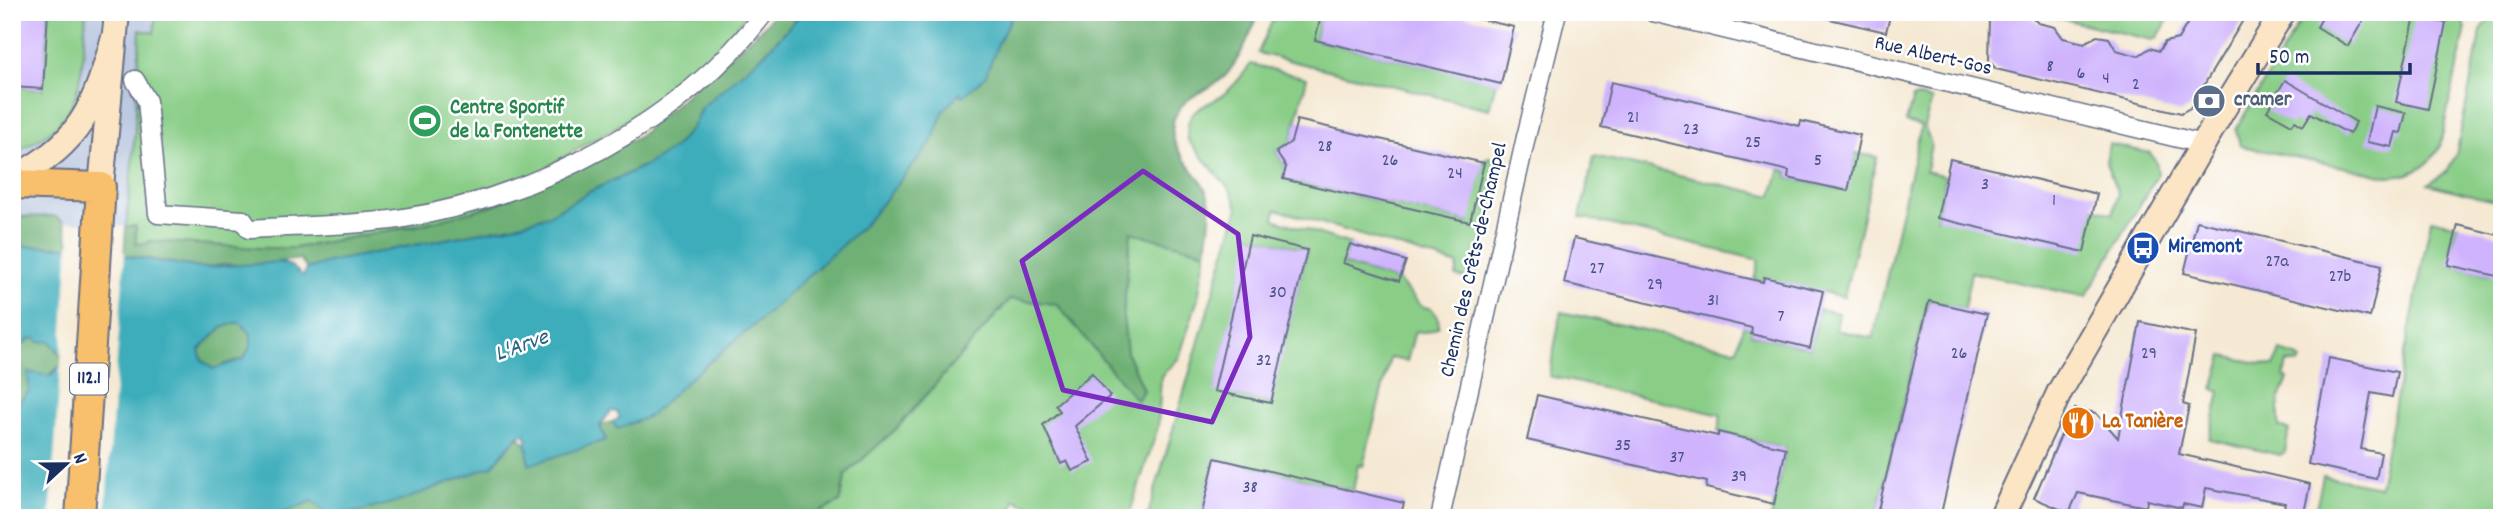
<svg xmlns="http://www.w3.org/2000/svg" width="2514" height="530" viewBox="0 0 2514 530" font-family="Dekko,sans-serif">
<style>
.industrial{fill:#b7c5de}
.green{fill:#89cd87;stroke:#527e72;stroke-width:2;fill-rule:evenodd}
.forest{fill:#6eb074;stroke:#447069;stroke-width:2}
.water{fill:#3eadbb;stroke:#2c6e8c;stroke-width:2;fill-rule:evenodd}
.pier{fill:#f5e9d3}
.building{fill:#cfb4fd}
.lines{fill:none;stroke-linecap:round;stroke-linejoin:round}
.street-casing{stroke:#677087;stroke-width:21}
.secondary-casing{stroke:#677087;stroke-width:28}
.primary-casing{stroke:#677087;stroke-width:32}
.street{stroke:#fff;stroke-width:18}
.secondary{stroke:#fce5c4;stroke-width:24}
.primary{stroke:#f8bf6c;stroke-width:28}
.marked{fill:none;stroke:#7b2cbf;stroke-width:5;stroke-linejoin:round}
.labels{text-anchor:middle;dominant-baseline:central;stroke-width:5;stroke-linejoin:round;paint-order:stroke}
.number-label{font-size:18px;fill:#485086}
.shield{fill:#fff;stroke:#5f6d8e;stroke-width:2}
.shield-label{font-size:19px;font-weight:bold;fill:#1b2f5e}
.street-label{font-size:21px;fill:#1b2f5e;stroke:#fff}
.service-label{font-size:21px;font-weight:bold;fill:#4e5e75;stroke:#fff;text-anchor:start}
.leisure-label{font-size:21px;font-weight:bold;fill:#27864d;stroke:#fff;text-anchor:start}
.transit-label{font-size:21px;font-weight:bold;fill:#164399;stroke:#fff;text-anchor:start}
.food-label{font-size:21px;font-weight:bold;fill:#c56008;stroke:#fff;text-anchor:start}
.water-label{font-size:23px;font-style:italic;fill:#296183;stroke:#fff}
</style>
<rect width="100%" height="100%" fill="#fff"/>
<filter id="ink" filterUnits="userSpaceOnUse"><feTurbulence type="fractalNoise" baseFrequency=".0143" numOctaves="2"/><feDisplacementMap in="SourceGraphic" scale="14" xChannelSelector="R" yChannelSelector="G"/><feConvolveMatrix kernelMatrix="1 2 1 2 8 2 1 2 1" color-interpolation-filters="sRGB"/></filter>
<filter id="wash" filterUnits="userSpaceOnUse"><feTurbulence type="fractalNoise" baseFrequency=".00686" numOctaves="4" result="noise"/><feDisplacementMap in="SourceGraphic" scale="28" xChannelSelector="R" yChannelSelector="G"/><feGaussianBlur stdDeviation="1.57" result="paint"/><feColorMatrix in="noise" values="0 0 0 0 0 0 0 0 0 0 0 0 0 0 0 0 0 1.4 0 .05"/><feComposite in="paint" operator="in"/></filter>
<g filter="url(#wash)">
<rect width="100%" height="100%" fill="#f5e9d3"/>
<polygon class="industrial" points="12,12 156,12 154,33 140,31 135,132 126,227 64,222 53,216 12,217"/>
<g class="green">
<path d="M48,12H86C81,78 86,126 12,152V87L43,89Z"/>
<path d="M156,12H749C721,46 692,77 655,103C621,126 583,145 548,167L543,182L493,205L457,217L295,248H259L149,241L148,244L135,243L136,226L126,227L135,132L140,30L154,33Z"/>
<polygon points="1276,12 1322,12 1315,40 1496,82 1489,109 1258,53"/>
<polygon points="2044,12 2173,12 2157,38 2152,40 2050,16"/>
<path d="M2306,12H2464L2463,20L2466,28L2440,145C2431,166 2414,175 2392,177L2240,146L2236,129Z"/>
<polygon points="2487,12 2502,12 2502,203 2428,184 2447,171 2456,155 2481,31 2490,18"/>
<path d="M1251,64L1307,78L1291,142L1276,152L1286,167L1284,179L1469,222L1484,160L1487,161L1488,157L1502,160L1474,280L1456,276L1458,265L1276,209L1274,219L1350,244L1343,264L1399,281L1421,306L1432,309L1438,317L1439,326C1431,332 1425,333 1415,331L1407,361L1390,358L1363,466L1358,465L1353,491L1215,458L1202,513L1220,518H1147L1238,208L1231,191L1188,140C1183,106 1206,109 1225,93C1236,85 1243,74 1251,64ZM1251,236L1307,250L1270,403L1215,390Z"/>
<polygon points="1919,97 1932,100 1924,126 1931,144 1926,171 1946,176 1937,218 2094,208 2113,214 2118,194 2106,163 2109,144 2150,153 2156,162 2158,174 2086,297 1971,272 1964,309 1928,301 1876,518 1771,518 1786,448 1718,432 1721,415 1549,376 1561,312 1737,350 1743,326 1752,328 1751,334 1810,348 1819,309 1839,313 1836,330 1873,338 1921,126 1906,122 1913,98"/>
<polygon points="1856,153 1877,157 1844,297 1765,278 1763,282 1754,280 1759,260 1580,217 1594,156 1772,196 1780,169 1788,172 1788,178 1847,191"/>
<polygon points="2431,219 2458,225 2449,265 2502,277 2502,518 2314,518 2323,476 2379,487"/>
<polygon points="1131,232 1206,252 1198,298 1179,358 1161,376 1158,427 1128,518 1030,518 1032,508 1015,500 1011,518 808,518 840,502 846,474 897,428 1010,299 1057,304 1137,400 1143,390 1127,353 1123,316"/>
<polygon points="2280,351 2296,356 2301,361 2299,364 2287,362 2284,377 2288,379 2279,401 2279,427 2289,430 2285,452 2280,455 2209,439 2220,392 2213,389 2223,356 2274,366"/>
</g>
<g class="forest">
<polygon points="775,12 803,12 764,54 701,108 693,126 674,148 644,166 589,192 549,215 513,226 328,262 307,269 300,259 247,266 227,264 201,268 124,255 126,227 136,226 136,244 148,244 149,241 259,248 295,248 416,226 493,205 637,138 765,25"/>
<path d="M1014,12H1260C1250,33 1242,56 1227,74C1210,93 1179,94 1173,123C1167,153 1202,171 1209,199C1213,214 1207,237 1206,252L1131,232L1123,316L1127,353L1143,390L1137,401L1057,304L1010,299L897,428L846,474L840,502L808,518H253L275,516L312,501L492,466L518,436L527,445L529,464L605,440L600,426L612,422L618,429L690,378L759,321L903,176L931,143L944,110L960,92L963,95L1000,39Z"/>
<polygon points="54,216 64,222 70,247 12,246 12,217"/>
<polygon points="239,322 251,334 252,345 244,359 225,364 213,369 202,360 199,349 222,327"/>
<path d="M36,338L39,342L49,341C57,349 62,353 61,365C44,380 27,393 12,410V341Z"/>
</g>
<path class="water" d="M803,12H1014L1000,39L985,77L963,96L960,92L944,110L931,143L865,224L759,321L690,378L650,416L618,429L612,422L620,418L617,412L611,411L600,426L606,440L529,465L526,434L518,436L492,466L401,501L353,513L328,514L312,501L275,516L253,518H12V410L29,391L28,372L51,376L61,365L62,355L49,341L39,342L36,338L28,339L27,343L21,344L18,340L12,341V246L70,247L201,268L279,262L291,266L303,276L307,269L328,262L513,226L549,215L589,192L644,166L674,148L693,126L701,108L764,54ZM239,322L251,334V345L244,359L213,369L202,360L199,350L222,327Z"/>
<polygon class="pier" points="69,244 125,252 105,518 50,518"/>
<g id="blocks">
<g class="building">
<polygon points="12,12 48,12 43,89 12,87"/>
<polygon points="1322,12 1448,12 1514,27 1501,84 1315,40"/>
<polygon points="1829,12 1891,12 1886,32 1829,19"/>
<polygon points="2194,12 2248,12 2190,108 2181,113 1996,69 1989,61 1990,19 1996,13 2029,14 2038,23 2055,27 2063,38 2084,43 2097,36 2109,38 2116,50 2138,56 2150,48 2159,51 2165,42 2178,39"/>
<polygon points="2325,12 2352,12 2364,19 2348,46 2317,27"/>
<polygon points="2415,16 2446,23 2428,109 2396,102"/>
<polygon points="2285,80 2356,122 2349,134 2311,113 2303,126 2295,121 2292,125 2267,111"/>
<polygon points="1611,82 1800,126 1801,121 1860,135 1848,191 1788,178 1789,171 1601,127"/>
<polygon points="2375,106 2406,113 2401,133 2396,132 2392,147 2367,142"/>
<polygon points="1297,120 1484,163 1470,222 1283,179 1286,167 1276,152 1291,142"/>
<polygon points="1950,159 2097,194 2084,252 1937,218"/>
<polygon points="2197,221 2382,265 2370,317 2184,273"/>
<polygon points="2458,225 2502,236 2502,277 2448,265"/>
<polygon points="1250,236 1307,250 1271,403 1214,391"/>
<polygon points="1574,238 1763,282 1764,277 1823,291 1810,348 1751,334 1752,328 1564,283"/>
<polygon points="1350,244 1406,261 1399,281 1343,263"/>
<polygon points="1929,301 1987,314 1940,518 1876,518"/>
<polygon points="2140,322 2196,334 2183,404 2189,406 2179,454 2310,484 2303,518 2282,518 2285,503 2206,488 2202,508 2183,504 2182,508 2147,500 2146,507 2078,493 2069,513 2034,498 2061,435 2066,436 2071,416 2073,417 2075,409 2096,413 2118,438"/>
<polygon points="2329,358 2397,372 2392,397 2371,393 2361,449 2381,453 2376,479 2308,464"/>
<polygon points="1092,373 1110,396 1075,426 1092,462 1072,471 1067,461 1061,464 1043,425 1060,411 1055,405"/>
<polygon points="1537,395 1718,436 1718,432 1786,448 1774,504 1706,488 1707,482 1527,440"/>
<polygon points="1215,458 1404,503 1400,518 1220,518 1202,513"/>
</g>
</g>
</g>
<g filter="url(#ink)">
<use href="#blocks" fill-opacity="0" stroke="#677087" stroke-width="2"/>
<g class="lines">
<defs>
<g id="street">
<polyline points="1653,12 2203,144"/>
<path d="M135,80L147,101L158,214L243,220L249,229C298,226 349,226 398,219C533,199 683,122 765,12"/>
<polyline points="1440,518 1526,137 1557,12"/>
</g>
<g id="secondary">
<path d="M12,179C83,142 94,107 115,34"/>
<polyline points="101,187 117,12"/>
<polyline points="2001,518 2060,391 2221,113 2283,12"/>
</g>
<polyline id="primary" points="12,184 101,187 80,518"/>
</defs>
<use href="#street" class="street-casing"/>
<use href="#secondary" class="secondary-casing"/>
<use href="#primary" class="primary-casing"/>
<use href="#street" class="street"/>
<use href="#secondary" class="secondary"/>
<use href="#primary" class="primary"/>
</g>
</g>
<path class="marked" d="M1143,171L1238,234L1250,337L1212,422L1063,390L1022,261Z"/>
<defs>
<symbol id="bank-disc" viewBox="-11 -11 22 22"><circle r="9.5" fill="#5c6f8a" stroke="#fff"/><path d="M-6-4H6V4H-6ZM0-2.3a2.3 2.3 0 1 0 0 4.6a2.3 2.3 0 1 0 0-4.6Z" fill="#fff"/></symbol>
<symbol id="stadium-disc" viewBox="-11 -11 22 22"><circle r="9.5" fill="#2e9e5b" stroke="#fff"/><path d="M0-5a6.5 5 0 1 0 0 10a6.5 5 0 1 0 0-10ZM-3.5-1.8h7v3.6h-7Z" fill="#fff"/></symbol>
<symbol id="bus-disc" viewBox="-11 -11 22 22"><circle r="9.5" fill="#1a4fb4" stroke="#fff"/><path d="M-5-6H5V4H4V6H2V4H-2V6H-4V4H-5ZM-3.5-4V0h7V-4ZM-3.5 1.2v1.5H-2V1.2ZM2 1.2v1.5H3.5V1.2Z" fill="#fff"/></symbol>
<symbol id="restaurant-disc" viewBox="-11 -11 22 22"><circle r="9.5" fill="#e8710a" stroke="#fff"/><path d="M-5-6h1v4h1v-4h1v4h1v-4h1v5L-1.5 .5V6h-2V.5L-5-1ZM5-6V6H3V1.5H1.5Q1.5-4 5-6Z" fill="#fff"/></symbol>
</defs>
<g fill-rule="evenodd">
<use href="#bank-disc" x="2190" y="82" width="38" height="38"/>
<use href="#stadium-disc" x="406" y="102" width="38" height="38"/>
<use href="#bus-disc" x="2124" y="229" width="38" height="38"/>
<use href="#restaurant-disc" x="2059" y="404" width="38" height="38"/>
</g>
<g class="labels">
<g class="number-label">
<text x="2050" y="67">8</text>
<text x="2081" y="74">6</text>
<text x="2106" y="79">4</text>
<text x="2136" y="85">2</text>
<text x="1633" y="118">21</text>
<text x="1691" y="130">23</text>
<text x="1753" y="143">25</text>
<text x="1325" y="147">28</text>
<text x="1390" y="161">26</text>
<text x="1818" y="161">5</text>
<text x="1455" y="174">24</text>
<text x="1985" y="185">3</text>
<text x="2054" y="201">1</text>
<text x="2277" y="262">27a</text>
<text x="1597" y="269">27</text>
<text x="2340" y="277">27b</text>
<text x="1655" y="285">29</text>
<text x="1278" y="293">30</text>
<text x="1713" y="301">31</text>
<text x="1781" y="317">7</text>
<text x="1959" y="354">26</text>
<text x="2149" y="354">29</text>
<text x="1264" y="361">32</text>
<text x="1623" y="446">35</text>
<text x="1677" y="458">37</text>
<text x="1739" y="477">39</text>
<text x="1250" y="488">38</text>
</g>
<rect class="shield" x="70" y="363.5" width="38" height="31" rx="5"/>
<g class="shield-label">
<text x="89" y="379">112.1</text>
</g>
<g class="street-label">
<text transform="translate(1933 57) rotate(13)">Rue Albert-Gos</text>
<text transform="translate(1475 260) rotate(-77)">Chemin des Crêts-de-Champel</text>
</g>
<g class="service-label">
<text x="2234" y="101">cramer</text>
</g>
<g class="leisure-label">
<text x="450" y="109">Centre Sportif<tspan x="450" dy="24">de la Fontenette</tspan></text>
</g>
<g class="transit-label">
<text x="2168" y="248">Miremont</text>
</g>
<g class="food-label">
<text x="2102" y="423">La Tanière</text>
</g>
<g class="water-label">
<text transform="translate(522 347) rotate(-20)">L'Arve</text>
</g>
</g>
<rect width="2514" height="530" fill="none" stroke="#fff" stroke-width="42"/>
<g transform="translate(66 464) rotate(68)" stroke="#ffffff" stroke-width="5" paint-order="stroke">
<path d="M0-5L12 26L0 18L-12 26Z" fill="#1b2f5e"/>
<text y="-10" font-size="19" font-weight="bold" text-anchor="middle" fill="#1b2f5e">N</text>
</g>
<path d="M2258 63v10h152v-10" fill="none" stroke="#1b2f5e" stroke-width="3.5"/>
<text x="2269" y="63" font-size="21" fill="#1b2f5e" stroke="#ffffff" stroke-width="5" paint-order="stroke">50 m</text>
</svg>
